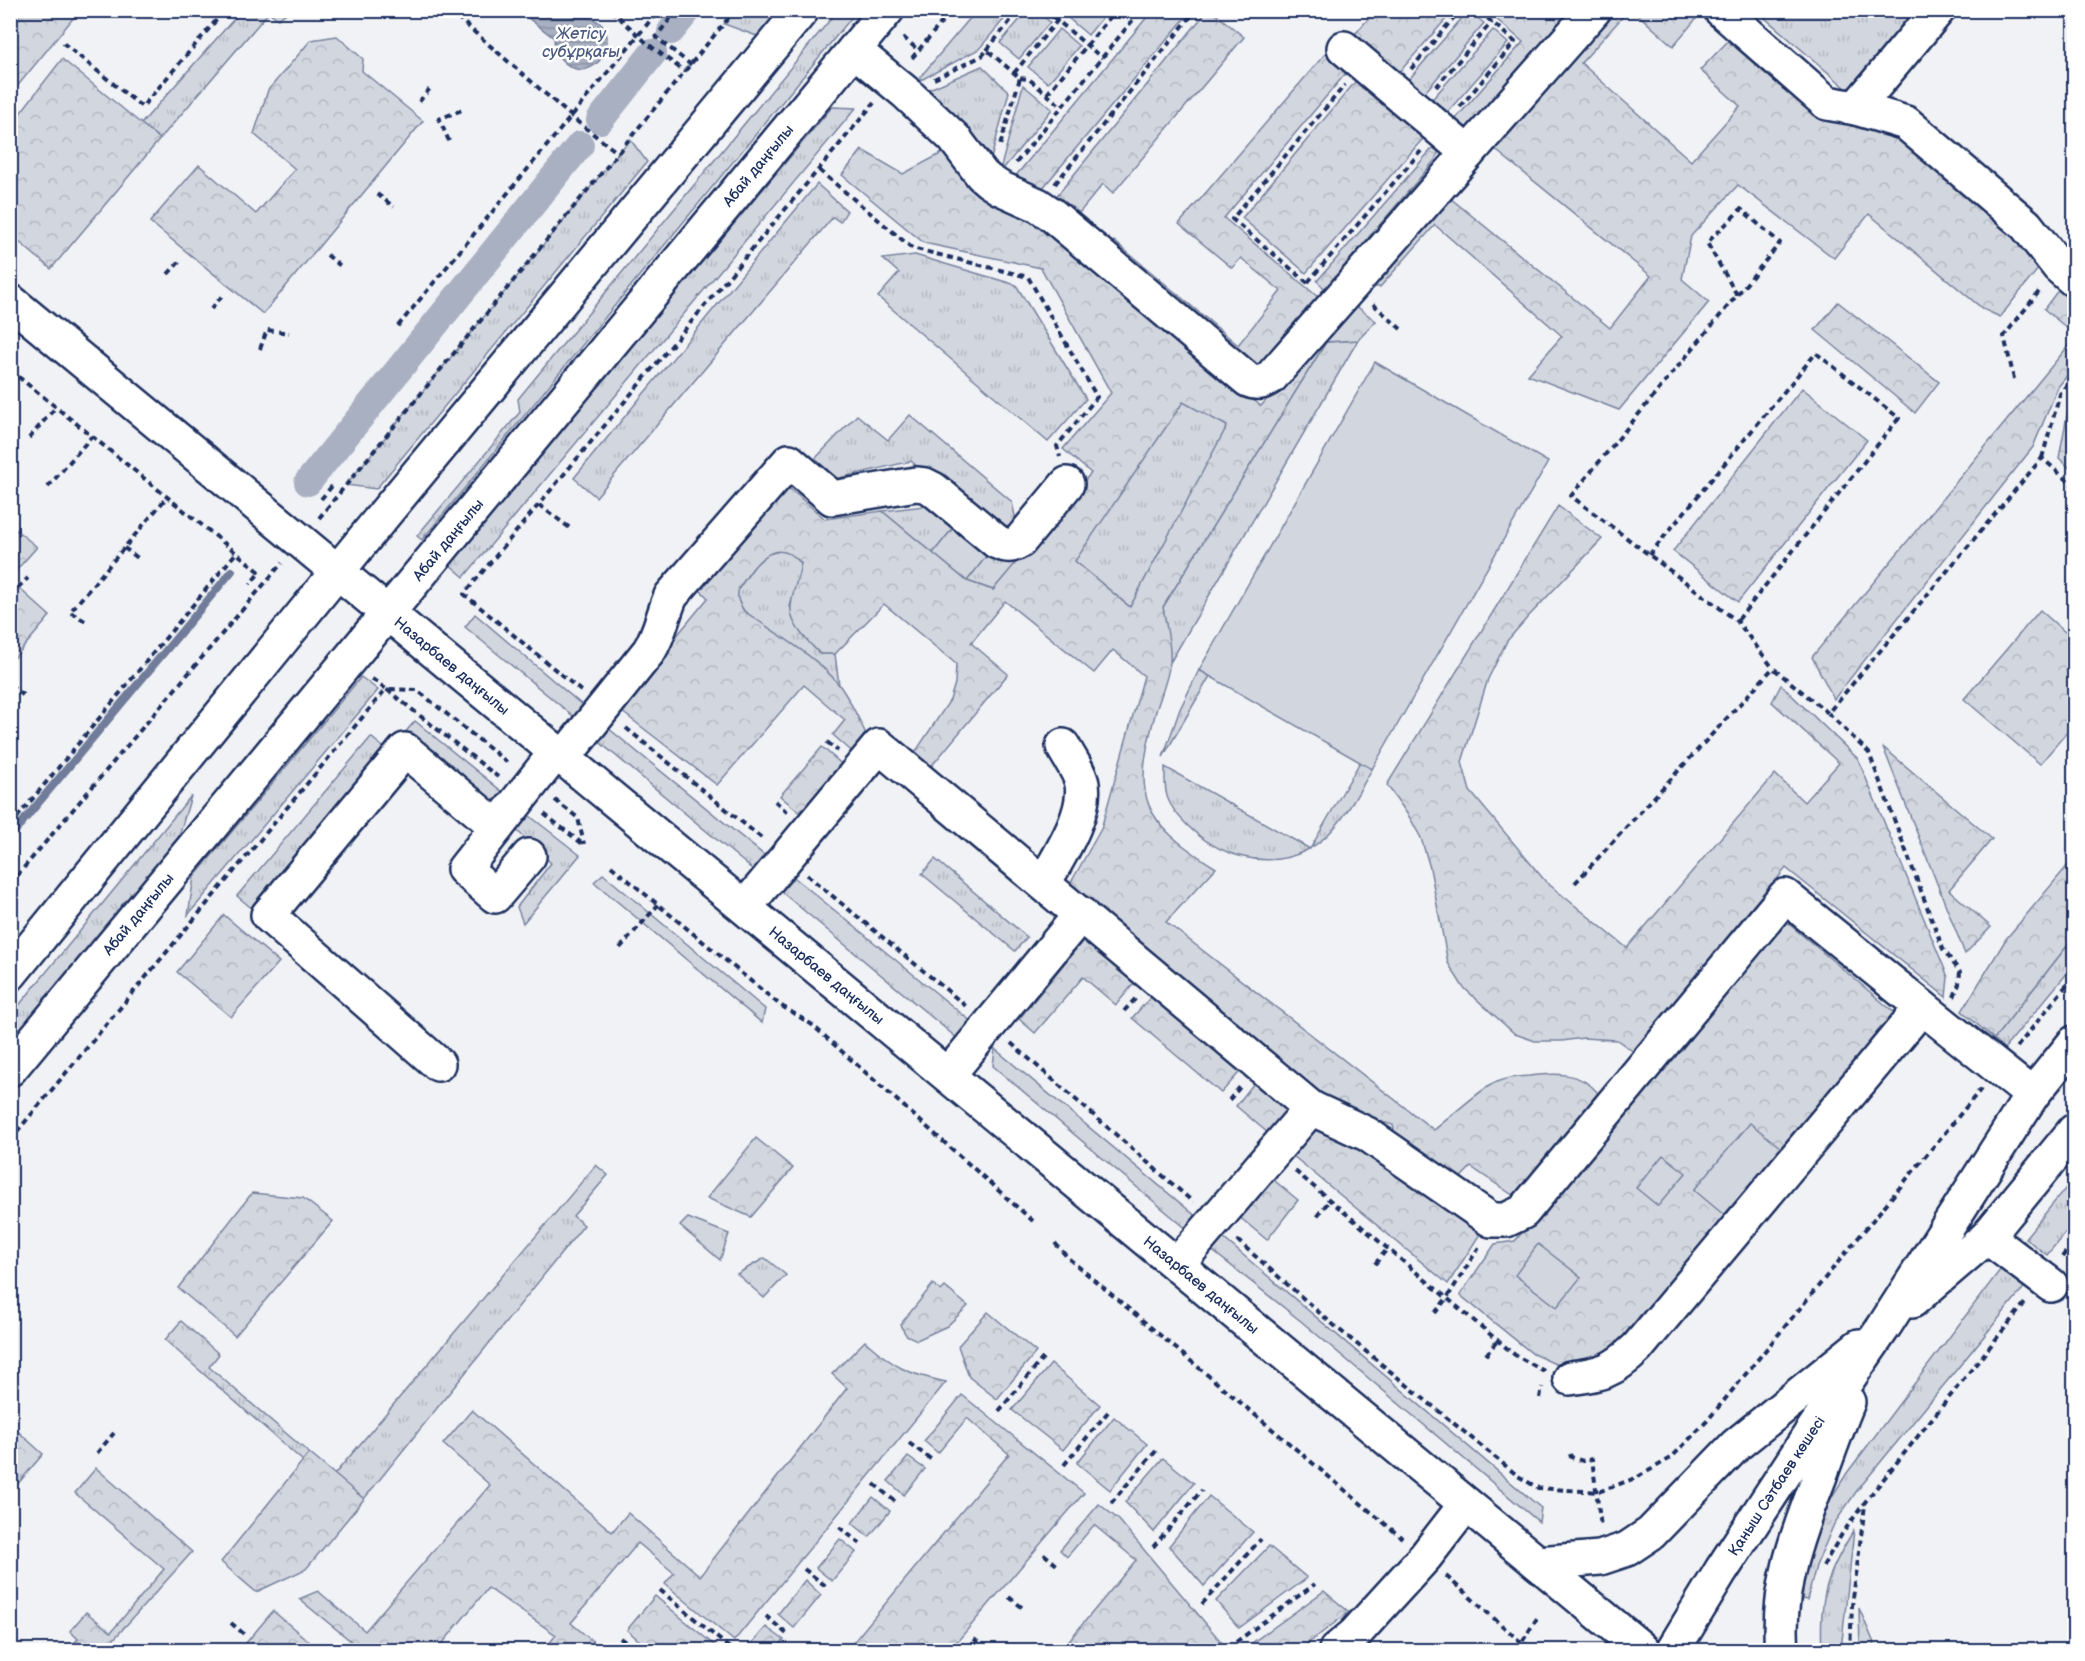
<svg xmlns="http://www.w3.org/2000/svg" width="2085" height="1661" viewBox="0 0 2085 1661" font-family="'Balsamiq Sans',sans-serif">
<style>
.grass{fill:url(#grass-tufts);stroke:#76829e;stroke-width:1.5}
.forest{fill:url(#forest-crowns);stroke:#76829e;stroke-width:1.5;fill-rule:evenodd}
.park{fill:#d2d6df;stroke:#76829e;stroke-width:1.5}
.water{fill:url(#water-rules);stroke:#707c9a;stroke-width:1.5}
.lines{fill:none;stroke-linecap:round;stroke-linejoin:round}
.stream{stroke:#707c9a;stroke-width:8}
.canal{stroke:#a8b0c2;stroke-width:28}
.minor-casing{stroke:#1b2f5e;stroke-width:38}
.major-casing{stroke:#1b2f5e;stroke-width:38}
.path{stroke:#1b2f5e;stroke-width:4;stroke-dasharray:6 4.5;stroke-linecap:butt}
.minor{stroke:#fff;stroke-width:33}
.major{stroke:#fff;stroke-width:33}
.labels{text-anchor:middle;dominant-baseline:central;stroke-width:5;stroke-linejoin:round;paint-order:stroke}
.street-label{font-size:15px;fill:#1b2f5e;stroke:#fff}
.water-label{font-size:16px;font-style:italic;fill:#4c5c81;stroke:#fff}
</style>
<defs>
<pattern id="grass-tufts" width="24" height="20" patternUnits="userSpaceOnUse" patternTransform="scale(1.5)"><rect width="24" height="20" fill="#d2d6df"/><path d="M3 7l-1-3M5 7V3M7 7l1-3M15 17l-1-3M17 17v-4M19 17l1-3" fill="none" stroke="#b4b8c2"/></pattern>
<pattern id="forest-crowns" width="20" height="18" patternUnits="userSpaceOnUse" patternTransform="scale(1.5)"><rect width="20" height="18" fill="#d2d6df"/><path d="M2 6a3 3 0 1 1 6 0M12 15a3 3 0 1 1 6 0" fill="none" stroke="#b4b8c2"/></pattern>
<pattern id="water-rules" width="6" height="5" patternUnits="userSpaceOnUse" patternTransform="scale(1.5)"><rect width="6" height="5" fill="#a8b0c2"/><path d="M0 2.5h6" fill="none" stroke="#8890a1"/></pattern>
</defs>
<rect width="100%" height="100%" fill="#f1f2f5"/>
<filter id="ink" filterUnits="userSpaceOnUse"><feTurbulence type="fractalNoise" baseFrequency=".0167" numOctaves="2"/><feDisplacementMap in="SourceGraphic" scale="12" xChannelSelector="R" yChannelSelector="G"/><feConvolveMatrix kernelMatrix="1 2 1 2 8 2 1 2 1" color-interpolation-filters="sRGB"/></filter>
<g filter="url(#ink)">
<g class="grass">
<polygon points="838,10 857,11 422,540 417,536 520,412 518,399"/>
<polygon points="977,10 1011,11 979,49 921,80 921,76"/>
<polygon points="1770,10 1919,11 1854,95 1765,18"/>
<polygon points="241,11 289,11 278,19 269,12 160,139 141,124"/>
<polygon points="735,11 735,10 779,11 757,36 724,24"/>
<polygon points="1027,11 1037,11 1050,22 1019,59 1000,43"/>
<polygon points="1075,11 1075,10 1108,11 1088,35 1068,18"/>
<polygon points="1468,11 1484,23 1420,98 1404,85"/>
<polygon points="1059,29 1079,46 1048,83 1028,67"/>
<polygon points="1493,30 1508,43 1443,117 1428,104"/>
<polygon points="982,66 1009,92 990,162 918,94"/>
<polygon points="832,107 856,108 464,577 449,564"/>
<polygon points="630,139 647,162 376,489 346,485"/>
<polygon points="817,184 847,211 840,222 833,217 596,497 574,478"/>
<polygon points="915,255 1016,285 1086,399 1048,442 878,297 899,273 883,259"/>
<polygon points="1358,340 1171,661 1163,607 1326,342"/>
<polygon points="1183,401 1228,426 1130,607 1074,561"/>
<polygon points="857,415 888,440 910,415 1012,502 1018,530 993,529 911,461 835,479 813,461"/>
<polygon points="933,505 957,523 933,553 882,511"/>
<polygon points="784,550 792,554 801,563 799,576 790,607 820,654 835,654 839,685 816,662 744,611 738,601 737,591 755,565 768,554"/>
<polygon points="991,550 1015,565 993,590 967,581"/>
<polygon points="475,614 589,711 573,716 465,627"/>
<polygon points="1199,670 1210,676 1163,757 1180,709"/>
<polygon points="361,677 378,690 188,915 194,877"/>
<polygon points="415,721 505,794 494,809 403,735"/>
<polygon points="603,724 770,860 758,874 597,740"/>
<polygon points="371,737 389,752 255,911 237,896"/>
<path d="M1360,762L1372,769C1356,797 1338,834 1307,850C1266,871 1218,856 1187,825C1179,817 1172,809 1168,799C1164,790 1165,777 1165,767L1310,849Z"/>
<polygon points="191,796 176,846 11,1046 11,1015"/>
<polygon points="522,810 580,855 523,923 517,907 551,863 511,825"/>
<polygon points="935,859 1027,937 1015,951 922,874"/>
<polygon points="603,874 765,1009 762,1023 594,882"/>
<polygon points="790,874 973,1023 958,1039 778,889"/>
<polygon points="2074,937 2074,965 2004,1049 1994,1039"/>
<polygon points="995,1049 1198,1218 1189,1231 993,1066"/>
<polygon points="596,1165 608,1175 573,1216 584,1225 364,1499 334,1475"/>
<polygon points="2074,1178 2074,1222 2047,1255 2025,1238"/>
<polygon points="688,1218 729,1234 720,1260 680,1226"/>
<polygon points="1216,1232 1541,1508 1539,1522 1302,1322 1205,1245"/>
<polygon points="765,1258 786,1275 764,1298 737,1274"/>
<polygon points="2003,1266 2026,1285 1856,1492 1834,1524 1816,1566 1807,1600 1792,1598 1821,1514 1847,1473"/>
<polygon points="181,1321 219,1354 209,1367 309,1453 303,1461 165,1340"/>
<path d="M1854,1530L1841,1650H1822C1819,1597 1826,1575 1854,1530Z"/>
</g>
<g class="forest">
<polygon points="1613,10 1628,11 1581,63 1691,161 1740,106 1700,70 1728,41 1813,114 1910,140 2020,235 2038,269 2000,317 1983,309 1869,214 1834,258 1738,185 1691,236 1682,279 1709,302 1619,410 1528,375 1562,336 1435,225 1380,287 1370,287 1450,198 1610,328 1651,276 1492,147"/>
<polygon points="1699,10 1702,12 1673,46 1634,11"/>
<polygon points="22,11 79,11 11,94 11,25"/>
<polygon points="1152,11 1191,11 1036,196 1009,184"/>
<polygon points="1207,11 1212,11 1244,37 1113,193 1103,184 1080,212 1046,209"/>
<polygon points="1375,11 1453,11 1395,77 1346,36 1350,31 1355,34"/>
<polygon points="1487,11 1587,11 1482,125 1464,127 1452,123 1523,42"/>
<polygon points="337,36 363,59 362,71 423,121 263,314 150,222 199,165 256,214 295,169 254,134 268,90 311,40"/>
<polygon points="1333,51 1351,67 1224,218 1318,297 1258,367 1106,250 1114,241 1238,345 1281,291 1241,258 1232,268 1179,224 1326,53 1329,55"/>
<polygon points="62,59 160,139 51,269 11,235 11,125"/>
<polygon points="1360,76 1427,134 1306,273 1242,218"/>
<polygon points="1023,85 1052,109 999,174"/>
<polygon points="1437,143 1440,148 1435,160 1325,289 1317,281"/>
<path d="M862,150L903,174L948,150C1053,234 1155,323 1261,406L1352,303L1376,321L1358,340L1326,342L1163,607C1165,621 1172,649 1170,662C1168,679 1161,695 1156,711C1132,798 1140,820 1216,868L1166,922L1434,1130C1452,1116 1470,1098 1489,1086C1502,1078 1515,1077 1529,1076C1555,1073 1580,1071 1598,1093L1514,1196L1471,1167L1459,1179L1398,1149L1393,1125L1343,1111L1069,886L1101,829L1144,676L1113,650L1094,673L1005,601L971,643L1008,674L930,768L914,754L950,700L955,683L956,664L884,604L835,654H820C808,641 789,625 791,606C792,592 799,578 801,563C780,540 762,554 747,576C744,581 738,587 738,593C737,600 740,605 744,611C775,633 817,656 840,686C852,703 860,722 869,740L857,756L833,735L845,720L804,685L717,785L617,708L708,598L698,588L789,488L825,519L882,511L967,581L993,590L1091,473L1063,449L1111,393L1041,268L924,243L842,175ZM1183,402L1227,426L1130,607L1075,561Z"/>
<polygon points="2059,289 2074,298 2074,334 2044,309"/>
<polygon points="1838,302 1939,382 1915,413 1815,330"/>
<polygon points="2074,339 2074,367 2058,387 2033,447 1834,699 1812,657"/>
<polygon points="1802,388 1867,440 1738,602 1673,551"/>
<polygon points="2070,399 2074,402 2074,472 2059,458"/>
<polygon points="1558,506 1602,539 1527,618 1507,641 1488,679 1462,762 1470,791 1546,882 1627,948 1775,774 1804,802 1839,763 1772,702 1781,685 1858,759 1948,977 1946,997 1786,868 1634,1052 1617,1040 1583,1038 1562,1041 1535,1041 1515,1034 1463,987 1448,963 1430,868 1421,838 1410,818 1387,785"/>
<polygon points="10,525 37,547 11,576 10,576"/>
<polygon points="11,581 50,616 11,662"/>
<polygon points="2040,610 2074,640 2074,724 2040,764 1964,699"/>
<polygon points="822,747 846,768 804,816 780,796"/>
<polygon points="1883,747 1992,839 1949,890 1991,927 1965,954"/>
<polygon points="2074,858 2074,937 1994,1039 1962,1011 2006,939"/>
<polygon points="224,915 279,962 231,1017 177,972"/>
<polygon points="1783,919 1901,1018 1647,1318 1595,1363 1562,1367 1533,1354 1460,1295 1495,1244 1515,1241"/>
<polygon points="1090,932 1141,975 1116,1005 1083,977 1035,1033 1019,1019"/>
<polygon points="1157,990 1246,1065 1221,1093 1132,1018"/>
<polygon points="1258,1078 1300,1114 1220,1189 1268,1133 1236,1106"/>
<polygon points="1313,1121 1381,1159 1480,1234 1448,1284 1287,1151"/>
<polygon points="756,1138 793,1168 751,1217 707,1198"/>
<polygon points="1270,1177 1298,1200 1267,1240 1237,1215"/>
<polygon points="252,1193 303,1198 333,1221 235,1336 178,1288"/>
<polygon points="933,1284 941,1291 945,1287 968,1306 947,1326 917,1340 906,1335 900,1325"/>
<polygon points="988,1312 1036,1352 997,1399 969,1377 958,1346"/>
<path d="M865,1341C894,1367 907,1374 946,1382L734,1641L665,1584L674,1573L638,1543L571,1623L603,1650H544L556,1635L488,1588L437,1650H362L299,1599L318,1591L365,1631L490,1485L443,1444L472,1410L612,1532L628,1513L700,1576L847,1388L832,1374Z"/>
<polygon points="1051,1364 1100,1405 1063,1450 1012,1410"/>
<polygon points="962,1395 1084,1493 950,1650 847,1650 1009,1454 967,1418 938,1453 924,1441"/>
<polygon points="1114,1417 1147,1444 1110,1490 1077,1463"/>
<polygon points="11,1425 43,1454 11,1492"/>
<polygon points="309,1453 364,1499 306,1569 256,1592 221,1562"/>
<polygon points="908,1457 925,1469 904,1495 888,1481"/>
<polygon points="1163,1458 1194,1483 1154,1532 1125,1502"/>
<polygon points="96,1468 192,1552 104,1650 67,1650 78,1639 70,1631 86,1612 111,1632 164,1569 75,1493"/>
<polygon points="1209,1496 1253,1532 1204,1586 1169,1546"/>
<polygon points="873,1497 890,1511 869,1537 852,1523"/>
<polygon points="1099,1504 1119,1520 1228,1650 1061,1650 1136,1560 1094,1525 1067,1557 1060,1550"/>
<polygon points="840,1539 856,1552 832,1581 816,1568"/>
<polygon points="1269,1546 1307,1578 1239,1628 1216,1601"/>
<polygon points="805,1580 821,1595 794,1628 778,1614"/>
<polygon points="1324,1591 1349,1612 1299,1650 1258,1650 1252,1643"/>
<polygon points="655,1596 720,1650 650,1650 627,1630"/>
<polygon points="1859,1608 1877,1650 1860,1650"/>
<polygon points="273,1611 319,1650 240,1650"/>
<polygon points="766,1627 784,1640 775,1650 746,1650"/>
</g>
<g class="park">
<polygon points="1375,362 1548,462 1372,769 1199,670"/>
<polygon points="957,523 991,550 967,581 933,553"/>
<polygon points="1750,1123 1781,1148 1724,1215 1694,1190"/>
<polygon points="1663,1155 1686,1173 1658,1206 1636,1188"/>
<polygon points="1538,1244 1581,1277 1557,1307 1515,1275"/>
</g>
<path class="water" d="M519,11H566L574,17C633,11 602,93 565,63C557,57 554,48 554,38Z"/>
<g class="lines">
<polyline class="stream" points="10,837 232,571"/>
<g class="canal">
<polyline points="671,31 688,10"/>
<polyline points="600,120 653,53"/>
<polyline points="308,482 580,145"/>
</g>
<defs>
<g id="minor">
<polyline points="1721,10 1827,103 1856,108 1938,10"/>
<polyline points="1344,48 1468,153"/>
<path d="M854,50L905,92L954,138L982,175L989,181L1000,188L1038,205L1051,214L1248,380C1258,384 1262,383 1271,377L1594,10"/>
<polyline points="1856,108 1906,123 2026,225 2059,267 2074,280"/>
<path d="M564,757L649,651C660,634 663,614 671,596L789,461L832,498L916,484L925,485L933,489L997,542C1006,546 1011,547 1020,541L1067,484"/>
<polyline points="529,856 495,896 464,869 557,751"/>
<path d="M1044,883C1058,857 1087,815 1082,784C1080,772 1069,758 1063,746"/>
<polyline points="745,907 879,746 1311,1108"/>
<polyline points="438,1064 268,915 405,750 497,827"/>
<polyline points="948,1075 1081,914"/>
<polyline points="1987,1237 2051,1285"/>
<polyline points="1177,1265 1311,1108 1367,1134 1491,1220 1506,1220 1523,1212 1785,896 1922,1007"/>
<path d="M1570,1378C1602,1374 1613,1371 1637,1348L1922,1007L2032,1095"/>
<polyline points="1336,1650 1354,1635 1425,1557 1466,1504"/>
</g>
<g id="major">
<path id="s1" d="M10,301L1643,1650"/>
<polyline points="10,974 377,523 802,10"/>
<path id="s2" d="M10,1069L887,10"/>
<polyline points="1912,1301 1987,1237 2074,1131"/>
<polyline points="1538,1563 1600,1558 1627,1549 1651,1533 1736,1445 1859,1346"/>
<path id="s3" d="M1673,1650L1721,1571L1815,1427L1885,1325L2032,1095L2074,1043"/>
<path d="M1782,1650C1776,1589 1798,1532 1820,1476C1829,1451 1838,1426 1848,1402"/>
</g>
</defs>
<use href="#minor" class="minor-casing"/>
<use href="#major" class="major-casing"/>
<g class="path">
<polyline points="449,10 579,123 618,153"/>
<polyline points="611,10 648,44 685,72"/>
<polyline points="677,10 656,37 691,65"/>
<polyline points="1045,10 1102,58"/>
<polyline points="1245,10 1247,16"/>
<polyline points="903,37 918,50"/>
<polyline points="63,43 142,107 225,10"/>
<polyline points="987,50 1019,10"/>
<polyline points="912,58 952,10"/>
<polyline points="1411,69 1460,10"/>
<polyline points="1014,73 1066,10"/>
<polyline points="1020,78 1029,79 1062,107"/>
<polyline points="934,79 982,56 987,50 1020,78 999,149"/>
<polyline points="1436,87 1492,22"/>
<polyline points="1047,94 1116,10"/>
<polyline points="419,102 432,86"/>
<polyline points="1460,107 1515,42 1478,10"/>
<polyline points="449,141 439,119 462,110"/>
<polyline points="1016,163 1141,10"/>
<polyline points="819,170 912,248 1028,277 1097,397 1057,446 1060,457"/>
<polyline points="1055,184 1196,10"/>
<polyline points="377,194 394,207"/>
<polyline points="327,255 343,268"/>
<polyline points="168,274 181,260"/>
<polyline points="1308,282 1421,151"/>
<polyline points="1308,283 1232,219 1345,85"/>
<polyline points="1737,295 1707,243 1741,209 1780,243 1571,496 1737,621 1773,668"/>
<polyline points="1373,304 1402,330"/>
<polyline points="211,309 223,295"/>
<polyline points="398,326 659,10"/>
<polyline points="260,349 267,330 289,333"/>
<polyline points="10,370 260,572 250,584"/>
<polyline points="2014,379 2004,336 2041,289"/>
<polyline points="29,438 56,407"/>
<polyline points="2042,458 2060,394 2074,376"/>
<polyline points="48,487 92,436"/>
<polyline points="321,499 332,486"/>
<polyline points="539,505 570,528"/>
<polyline points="319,518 735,10"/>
<polyline points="124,548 138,558"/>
<polyline points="1649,555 1816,353 1899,418 1737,621"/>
<polyline points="10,595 28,578"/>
<polyline points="85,621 70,612 167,497"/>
<polyline points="372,679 386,689 417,690 509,764"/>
<polyline points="10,685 24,696"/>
<polyline points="581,691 464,594 874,103"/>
<polyline points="626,728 764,840"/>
<polyline points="827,742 838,751"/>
<polyline points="555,800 578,818 584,844"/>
<polyline points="775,801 788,813"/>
<polyline points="544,814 584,845"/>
<polyline points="10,826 236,553"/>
<polyline points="611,866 780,1005 811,1024 1034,1222"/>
<polyline points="807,875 966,1006"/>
<polyline points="1575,883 1773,668 1828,713"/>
<polyline points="10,884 282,563"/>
<polyline points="620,948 658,905"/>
<polyline points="1954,997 1959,984 1960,972 1943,949 1869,753 1828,713 2042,458 2074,486"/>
<polyline points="1124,1011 1136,998"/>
<polyline points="1011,1043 1193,1202"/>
<polyline points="2017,1047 2074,976"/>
<polyline points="1229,1100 1240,1087"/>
<polyline points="10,1140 386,689 498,777"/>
<polyline points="1295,1171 1515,1355 1544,1371"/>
<polyline points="1317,1216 1330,1200"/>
<polyline points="1237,1240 1330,1322 1518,1476 1538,1488 1598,1492 1638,1477 1671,1458 1707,1421 1981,1089"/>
<polyline points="1055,1243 1068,1258 1402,1538"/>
<polyline points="2062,1257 2074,1241"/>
<polyline points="1375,1264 1388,1248"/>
<polyline points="1435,1313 1447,1298 1479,1247"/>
<polyline points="1486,1355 1498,1340"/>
<polyline points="1540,1398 1542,1387"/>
<polyline points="999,1411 1043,1358"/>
<polyline points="909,1443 932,1460"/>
<polyline points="97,1453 114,1433"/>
<polyline points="1570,1454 1571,1457 1583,1461 1592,1459 1601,1527"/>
<polyline points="1064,1465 1108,1412"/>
<polyline points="874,1484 897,1503"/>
<polyline points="1111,1503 1156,1451"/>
<polyline points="839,1527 862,1545"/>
<polyline points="1153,1547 1202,1490"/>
<polyline points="1044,1554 1059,1567"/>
<polyline points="1823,1566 1842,1534 1865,1502 2025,1303"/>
<polyline points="804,1569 827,1587"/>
<polyline points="1446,1576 1523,1644 1541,1647 1544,1650"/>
<polyline points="660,1590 732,1650"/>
<polyline points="1009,1597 1024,1609"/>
<polyline points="1202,1604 1261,1539"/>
<polyline points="766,1616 788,1635"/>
<polyline points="231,1623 244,1634"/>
<polyline points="620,1638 636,1650"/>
<polyline points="974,1639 988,1650"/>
<polyline points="1236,1642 1315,1584"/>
<polyline points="1517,1650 1539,1615"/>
<polyline points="1850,1650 1852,1606 1865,1505"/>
</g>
<use href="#minor" class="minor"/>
<use href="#major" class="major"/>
</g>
</g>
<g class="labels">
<g class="street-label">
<text stroke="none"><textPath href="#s2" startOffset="1173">Абай даңғылы</textPath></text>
<text stroke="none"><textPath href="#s2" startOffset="687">Абай даңғылы</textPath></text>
<text stroke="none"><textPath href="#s1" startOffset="573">Назарбаев даңғылы</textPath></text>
<text stroke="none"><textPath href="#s2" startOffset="201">Абай даңғылы</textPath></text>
<text stroke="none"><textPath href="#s1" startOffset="1059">Назарбаев даңғылы</textPath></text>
<text stroke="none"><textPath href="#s1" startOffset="1545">Назарбаев даңғылы</textPath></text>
<text stroke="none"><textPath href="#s3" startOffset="194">Қаныш Сәтбаев көшесі</textPath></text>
</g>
<g class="water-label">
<text x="581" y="34">Жетісу<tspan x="581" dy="18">субұрқағы</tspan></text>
</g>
</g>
<rect width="2085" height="1661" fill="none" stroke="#fff" stroke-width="36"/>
<rect x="18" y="18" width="2049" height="1625" fill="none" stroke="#1b2f5e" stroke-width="2" filter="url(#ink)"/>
</svg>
